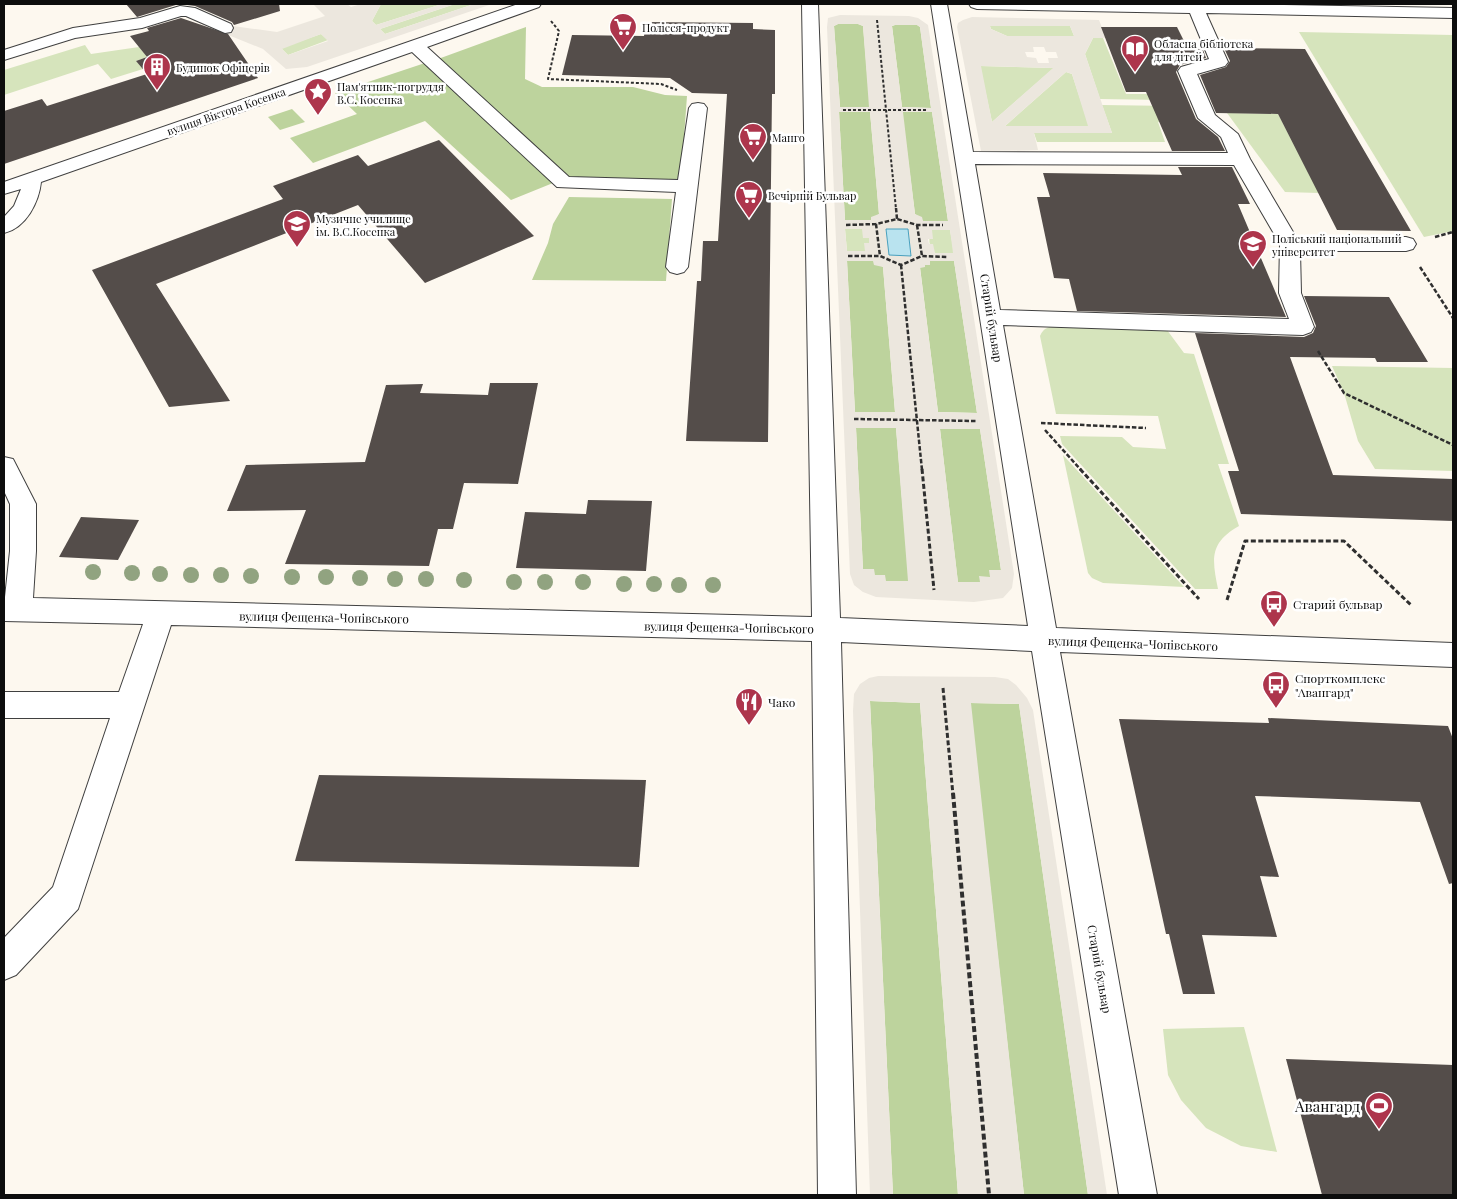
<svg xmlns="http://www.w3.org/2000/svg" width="1457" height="1199" viewBox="0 0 1457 1199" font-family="'Playfair Display',serif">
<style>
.green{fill:#d6e4bc}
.forest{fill:#bdd39d}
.plaza{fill:#ece7de;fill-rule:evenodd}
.water{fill:#b9e3ef;stroke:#48a0be}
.building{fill:#544d4a}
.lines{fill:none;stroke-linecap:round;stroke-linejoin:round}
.minor-casing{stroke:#404040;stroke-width:2}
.path-far3{stroke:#2f2f2f;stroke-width:2;stroke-dasharray:3 2;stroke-linecap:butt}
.path-far2{stroke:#2f2f2f;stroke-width:2.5;stroke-dasharray:4.5 2;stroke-linecap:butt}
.path-far1{stroke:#2f2f2f;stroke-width:3;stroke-dasharray:5 2.5;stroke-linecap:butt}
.path{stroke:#2f2f2f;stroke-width:4;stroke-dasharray:6 3;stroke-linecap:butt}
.minor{fill:#fff;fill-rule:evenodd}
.tree{fill:#91a380}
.labels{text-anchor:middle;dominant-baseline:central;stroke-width:5;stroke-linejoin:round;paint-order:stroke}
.far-poi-label{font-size:11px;fill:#0d0d0d;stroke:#fff;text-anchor:start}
.far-street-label{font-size:11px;fill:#0d0d0d;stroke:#fff}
.street-label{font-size:12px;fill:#0d0d0d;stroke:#fff}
.poi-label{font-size:12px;fill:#0d0d0d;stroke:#fff;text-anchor:start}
.near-poi-label{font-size:15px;fill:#0d0d0d;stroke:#fff;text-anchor:end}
</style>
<rect width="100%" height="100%" fill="#fdf8ef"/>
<g class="green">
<polygon points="381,4 442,4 376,25 372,21"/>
<polygon points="455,4 474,4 385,34 380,29"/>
<polygon points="990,26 1070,26 1074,36 1007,36 991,29"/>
<polygon points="1299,32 1453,35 1453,231 1424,237"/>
<polygon points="321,34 328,40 288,55 281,48"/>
<polygon points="1093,38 1103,38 1126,94 1160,94 1162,100 1100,99 1085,54"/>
<polygon points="85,45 91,54 139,47 147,57 136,61 143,69 111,79 98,64 4,95 4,70"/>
<polygon points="980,66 1054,68 992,122"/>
<polygon points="1066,72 1072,74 1089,126 1004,127"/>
<polygon points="1102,105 1174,106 1185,122 1158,122 1165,142 1037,142 1034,133 1112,133"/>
<polygon points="1227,113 1278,114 1319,193 1285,192"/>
<polygon points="845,229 863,229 863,237 869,238 869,243 865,243 865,251 847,251"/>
<path d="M932,230H950L954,253H935C928,244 928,240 932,230Z"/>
<path d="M1058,325L1167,330L1184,353L1194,354L1229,464H1218L1239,526C1209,543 1212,559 1218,589H1195L1062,444L1060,436L1122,437L1133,447L1166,449L1158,416L1056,414L1040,336C1044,327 1049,327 1058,325Z"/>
<polygon points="1332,366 1453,368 1453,471 1375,469 1358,441 1344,393"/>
<polygon points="1063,455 1184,587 1103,583 1092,578 1088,573"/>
<polygon points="1244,1027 1277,1152 1241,1146 1206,1128 1181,1100 1168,1075 1163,1029"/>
</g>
<g class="forest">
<polygon points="838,24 858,24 863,26 870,107 840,107 834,26"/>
<polygon points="895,25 917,25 920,27 931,108 902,107 892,26"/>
<polygon points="526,27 525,79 542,87 633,87 665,95 687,96 681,178 667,181 567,179 438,59"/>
<polygon points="425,63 553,183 511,200 425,121 313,163 290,138 357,114 335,93"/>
<polygon points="292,109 305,122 280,130 268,117"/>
<polygon points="839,112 870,112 879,214 871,220 845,220"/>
<polygon points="902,112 932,112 948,221 923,221 915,214"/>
<polygon points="569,197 672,199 666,281 532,280 548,243 553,224"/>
<polygon points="847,261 874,261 883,267 895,412 855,412"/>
<polygon points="929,261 954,261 977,413 938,412 920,267 925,267 925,265"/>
<polygon points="856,428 896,428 909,581 885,581 863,570"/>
<polygon points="940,429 980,429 1001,570 990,570 991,577 980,582 958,583"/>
<polygon points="870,701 920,703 958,1195 893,1195"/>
<polygon points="970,703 1019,704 1088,1195 1024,1195"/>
</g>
<g class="plaza">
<path d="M313,4H347L351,7L361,4H381L372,21L376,25L442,4H455L380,29L385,34L474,4H492L307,67L286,69L263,49L216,30L233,26L277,32L325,16ZM321,34L328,41L288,55L282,49Z"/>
<path d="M840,15L909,16L918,18L928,25L1014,574L1012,588L1003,598L974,602L876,597L863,592L854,585L850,574L827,27L828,18ZM838,24H858L863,26L869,107H840L834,26ZM895,25H917L920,27L931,108L902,107L892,26ZM839,112H870L879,214L871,217V220H845ZM903,112H932L948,221H923L922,217L915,214ZM845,229H862L863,238H869V243H864L865,251H847ZM932,230H950L953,253H935L933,244H929L928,239H933ZM847,261H873L874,265L883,267L895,412H855ZM930,261H954L977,413L938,412L920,268L925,267V265H930ZM856,428H896L908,581H886L885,575H875L874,569H863ZM940,429H980L1001,570H989L990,577L979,576L980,582H958Z"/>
<path d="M972,17L1099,20L1106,38H1093L1085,54L1112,133H1034L1038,150L981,151L957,27L958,23L963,20ZM990,26H1070L1074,36H1007L991,29ZM1033,47H1044L1046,52H1056L1058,58H1048L1049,63H1038L1036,58L1027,57L1025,52H1034ZM981,66L1053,68L992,122ZM1066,72L1072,74L1088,126H1005Z"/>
<polygon points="878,676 995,677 1008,679 1016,685 1027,698 1033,710 1107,1195 1088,1195 1019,704 971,703 1024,1195 958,1195 920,703 870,701 893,1195 870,1195 853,711 854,694 860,684 869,678"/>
</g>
<polygon class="water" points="886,229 908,229 911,256 889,255"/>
<g class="building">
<polygon points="126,4 279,4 280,11 234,25 232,22 195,6 179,4 137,17"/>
<polygon points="181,18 228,34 258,78 4,164 4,111 42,99 47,106 147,74 136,61 147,57 130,36 149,31 147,28"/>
<polygon points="646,22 753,23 753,29 775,30 775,94 772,94 768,442 686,441 697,281 701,281 703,241 718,241 727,94 692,93 670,78 562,75 572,35 644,36"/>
<polygon points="1101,27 1177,27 1187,47 1202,47 1206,58 1180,65 1176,72 1196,119 1218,137 1225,151 1172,151 1146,92 1126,92"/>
<polygon points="1224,48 1305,49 1411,231 1337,230 1278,114 1216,113 1200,75 1226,67 1230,61"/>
<polygon points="439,140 534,236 425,283 358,205 156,284 230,401 169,407 92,270 283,199 273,186 358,155 368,166"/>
<polygon points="1178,167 1232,167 1250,204 1238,204 1286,317 1077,311 1069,279 1054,278 1037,197 1050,197 1043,173 1182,175"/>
<polygon points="1304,296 1389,297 1428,362 1377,362 1375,358 1290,357 1333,475 1453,479 1453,521 1241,514 1228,471 1239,471 1195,333 1304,337 1313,333 1316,326"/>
<polygon points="490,383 538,383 518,484 464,483 453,529 438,529 429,566 285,564 306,510 227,511 246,465 365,462 386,385 423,384 420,393 488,395"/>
<polygon points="588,500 652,501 646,571 516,568 525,512 586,514"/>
<polygon points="81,517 139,520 118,560 59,557"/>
<polygon points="1268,718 1448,726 1453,739 1453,883 1449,884 1420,802 1255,796 1279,877 1260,876 1277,937 1202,935 1215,994 1183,994 1169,934 1166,934 1119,719 1269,723"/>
<polygon points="319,775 646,780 639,867 295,861"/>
<polygon points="1286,1059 1453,1065 1453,1195 1322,1195"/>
</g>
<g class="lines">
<defs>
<g id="minor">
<path d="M518,4H541L539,7L427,47L569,177L678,180L689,108L692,104L698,103L704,104L707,108L688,267L684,272L677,274L670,272L666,267L676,192L557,187L412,52L41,182C39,202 26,228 4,233V217L14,206L21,189L4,194V182Z"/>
<path d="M802,4H818L840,618L1028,626L931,4H947L973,152L1228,153L1221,137L1198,118L1178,71L1181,67L1209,59L1190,13L977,9L971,7L969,4H1222L1453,8V18L1206,13L1228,62L1225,66L1197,74L1215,115L1238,134L1250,159L1296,237H1406L1413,239L1416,244L1413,249L1406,251H1300L1301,293L1314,327L1311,332L1303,335L1003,325L1056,628L1453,643V667L1060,652L1157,1195H1119L1032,651L841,642L856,1195H818L812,641L171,625L78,909L16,975L4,980V938L53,887L110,718H4V692H119L143,624L4,621V597H5L10,551V504L4,491V457L13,459L36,504V551L33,598L812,617ZM975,164L1234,165L1280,244L1279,293L1289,319L1000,310Z"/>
<polygon points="180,6 195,8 231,24 233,28 231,32 225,33 186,16 181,16 142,28 75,38 4,60 4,50 73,28 140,18"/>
</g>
</defs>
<use href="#minor" class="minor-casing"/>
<g class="path-far3">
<polyline points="877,20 896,209"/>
<polyline points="551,21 559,31 548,79 661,84 677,90"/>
<polyline points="843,110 927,110"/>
</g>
<g class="path-far2">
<polyline points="896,208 897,219"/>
<polyline points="876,224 880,256"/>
<polyline points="846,225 876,224 897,219 917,225 943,225"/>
<polyline points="917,225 922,256"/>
<polyline points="1435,237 1453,232"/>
<polyline points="848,256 880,256 901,265 922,256 948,257"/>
<polyline points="901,265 922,470"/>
<polyline points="1420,267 1453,318"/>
<polyline points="1318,351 1344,393 1453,445"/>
<polyline points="854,419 976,421"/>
<polyline points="1041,423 1146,428"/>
<polyline points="1045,430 1081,470"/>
</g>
<g class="path-far1">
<polyline points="922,469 934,590"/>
<polyline points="1080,469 1199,599"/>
<polyline points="1227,600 1245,541 1344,541 1412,606"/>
<polyline points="943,688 953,795"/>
</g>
<polyline class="path" points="953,793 989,1195"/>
<use href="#minor" class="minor"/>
</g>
<g class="tree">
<circle cx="93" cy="572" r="8"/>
<circle cx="132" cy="573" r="8"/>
<circle cx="160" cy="574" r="8"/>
<circle cx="191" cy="575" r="8"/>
<circle cx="221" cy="575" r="8"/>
<circle cx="251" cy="576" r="8"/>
<circle cx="292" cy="577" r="8"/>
<circle cx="326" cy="577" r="8"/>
<circle cx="360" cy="578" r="8"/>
<circle cx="395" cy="579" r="8"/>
<circle cx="426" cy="579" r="8"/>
<circle cx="464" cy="580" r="8"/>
<circle cx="514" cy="582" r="8"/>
<circle cx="545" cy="582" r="8"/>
<circle cx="583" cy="582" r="8"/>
<circle cx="624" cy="584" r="8"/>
<circle cx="654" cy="584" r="8"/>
<circle cx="679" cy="585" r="8"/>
<circle cx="713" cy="585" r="8"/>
</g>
<defs>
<symbol id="supermarket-pin" viewBox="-11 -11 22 30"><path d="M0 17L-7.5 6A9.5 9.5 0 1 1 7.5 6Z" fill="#ad354c" stroke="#fff"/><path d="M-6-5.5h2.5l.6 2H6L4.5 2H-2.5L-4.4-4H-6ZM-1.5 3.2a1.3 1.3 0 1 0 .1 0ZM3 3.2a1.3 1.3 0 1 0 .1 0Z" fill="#fff"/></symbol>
<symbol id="library-pin" viewBox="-11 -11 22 30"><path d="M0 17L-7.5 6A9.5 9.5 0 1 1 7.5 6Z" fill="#ad354c" stroke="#fff"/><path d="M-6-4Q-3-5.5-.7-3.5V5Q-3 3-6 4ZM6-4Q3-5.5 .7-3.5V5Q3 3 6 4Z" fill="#fff"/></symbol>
<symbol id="building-pin" viewBox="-11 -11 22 30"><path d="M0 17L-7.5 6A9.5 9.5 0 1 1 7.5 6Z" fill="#ad354c" stroke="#fff"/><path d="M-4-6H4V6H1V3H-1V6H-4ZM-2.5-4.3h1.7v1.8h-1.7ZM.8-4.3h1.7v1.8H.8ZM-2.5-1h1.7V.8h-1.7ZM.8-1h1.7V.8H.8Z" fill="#fff"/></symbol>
<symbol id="sight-pin" viewBox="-11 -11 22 30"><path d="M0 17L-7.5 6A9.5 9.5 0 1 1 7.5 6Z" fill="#ad354c" stroke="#fff"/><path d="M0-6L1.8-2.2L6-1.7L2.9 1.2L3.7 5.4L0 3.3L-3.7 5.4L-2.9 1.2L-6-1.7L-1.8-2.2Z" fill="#fff"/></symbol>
<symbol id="university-pin" viewBox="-11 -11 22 30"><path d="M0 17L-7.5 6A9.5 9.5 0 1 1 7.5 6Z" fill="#ad354c" stroke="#fff"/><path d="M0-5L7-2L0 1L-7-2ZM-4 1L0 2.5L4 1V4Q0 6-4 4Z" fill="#fff"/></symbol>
<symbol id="bus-pin" viewBox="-11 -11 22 30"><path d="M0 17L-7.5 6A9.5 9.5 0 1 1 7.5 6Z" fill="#ad354c" stroke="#fff"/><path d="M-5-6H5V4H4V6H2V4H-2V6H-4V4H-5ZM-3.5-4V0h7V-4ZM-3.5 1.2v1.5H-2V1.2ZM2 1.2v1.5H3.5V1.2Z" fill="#fff"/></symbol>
<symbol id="restaurant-pin" viewBox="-11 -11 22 30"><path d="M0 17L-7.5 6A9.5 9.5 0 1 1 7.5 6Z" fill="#ad354c" stroke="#fff"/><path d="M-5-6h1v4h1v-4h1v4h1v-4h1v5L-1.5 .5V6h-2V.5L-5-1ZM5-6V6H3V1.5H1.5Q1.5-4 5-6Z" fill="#fff"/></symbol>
<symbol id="stadium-pin" viewBox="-11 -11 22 30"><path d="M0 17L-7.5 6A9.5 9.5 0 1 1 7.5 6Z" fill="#ad354c" stroke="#fff"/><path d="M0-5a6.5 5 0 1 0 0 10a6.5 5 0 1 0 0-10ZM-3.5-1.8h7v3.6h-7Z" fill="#fff"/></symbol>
</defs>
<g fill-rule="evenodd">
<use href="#supermarket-pin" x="607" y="11" width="32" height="43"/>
<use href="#library-pin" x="1119" y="33" width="32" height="43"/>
<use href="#building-pin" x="141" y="51" width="32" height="43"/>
<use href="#sight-pin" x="302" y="76" width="32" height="43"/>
<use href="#supermarket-pin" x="737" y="121" width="32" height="43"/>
<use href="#supermarket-pin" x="733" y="179" width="32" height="43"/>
<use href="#university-pin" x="281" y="208" width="32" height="43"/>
<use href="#university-pin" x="1237" y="228" width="32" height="43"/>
<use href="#bus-pin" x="1258" y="588" width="32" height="43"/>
<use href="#bus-pin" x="1260" y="669" width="32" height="43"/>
<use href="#restaurant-pin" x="733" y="686" width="32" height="43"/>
<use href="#stadium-pin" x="1363" y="1090" width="32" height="43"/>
</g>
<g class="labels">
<g class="far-poi-label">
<text x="642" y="27">Полісся-продукт</text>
<text x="1154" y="43">Обласна бібліотека<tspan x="1154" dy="13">для дітей</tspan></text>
<text x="176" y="67">Будинок Офіцерів</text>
<text x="337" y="86">Пам'ятник-погруддя<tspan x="337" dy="13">В.С. Косенка</tspan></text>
<text x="772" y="137">Манго</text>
<text x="768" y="195">Вечірній Бульвар</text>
<text x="316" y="218">Музичне училище<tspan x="316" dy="13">ім. В.С.Косенка</tspan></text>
<text x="1272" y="238">Поліський національний<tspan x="1272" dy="13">університет</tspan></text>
</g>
<g class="far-street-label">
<text transform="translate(226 111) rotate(-19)">вулиця Віктора Косенка</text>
</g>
<g class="street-label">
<text transform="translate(992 318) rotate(81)">Старий бульвар</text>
<text transform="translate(324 617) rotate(1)">вулиця Фещенка-Чопівського</text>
<text transform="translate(729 627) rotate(1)">вулиця Фещенка-Чопівського</text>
<text transform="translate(1133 643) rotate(2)">вулиця Фещенка-Чопівського</text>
<text transform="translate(1100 969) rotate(80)">Старий бульвар</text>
</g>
<g class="poi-label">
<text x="1293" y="604">Старий бульвар</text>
<text x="1295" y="678">Спорткомплекс<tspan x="1295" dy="14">"Авангард"</tspan></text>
<text x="768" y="702">Чако</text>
</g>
<g class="near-poi-label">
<text x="1360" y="1106">Авангард</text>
</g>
</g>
<rect width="1457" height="1199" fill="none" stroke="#0d0d0d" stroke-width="10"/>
</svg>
